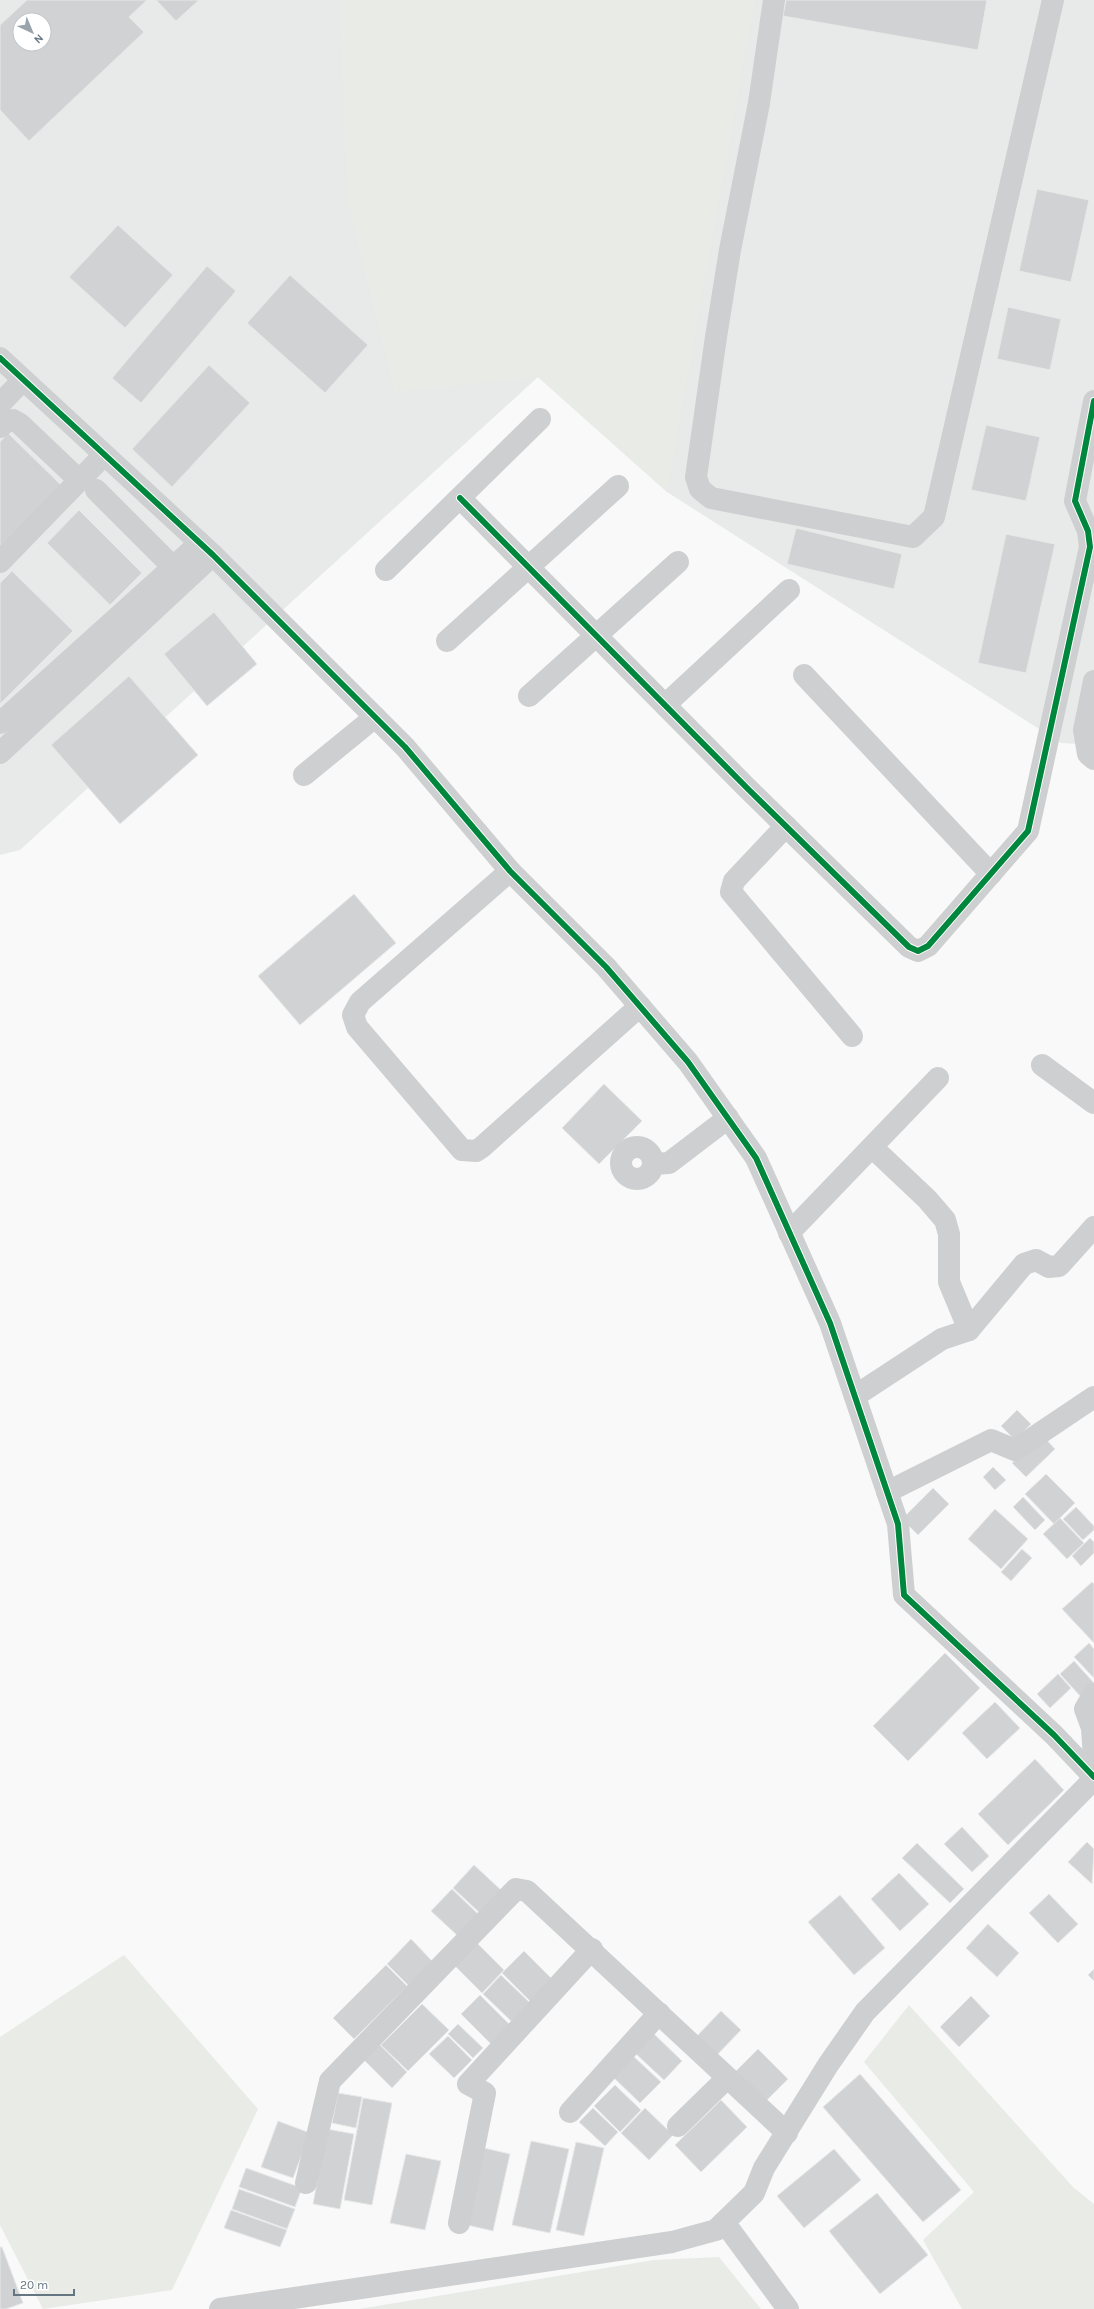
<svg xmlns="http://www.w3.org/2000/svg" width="1094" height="2309" viewBox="0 0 1094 2309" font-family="Karla,sans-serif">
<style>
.built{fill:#e8e9e9;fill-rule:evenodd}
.green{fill:#e8ebe6}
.building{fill:#d0d2d3;stroke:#e8e8e8;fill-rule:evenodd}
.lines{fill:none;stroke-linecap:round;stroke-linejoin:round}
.minor{stroke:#cecfd0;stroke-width:22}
.cycleway-casing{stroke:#fff;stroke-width:8}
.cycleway{stroke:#00873e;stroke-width:6}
</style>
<rect width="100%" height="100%" fill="#f9f9f9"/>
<path class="built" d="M0,0H1094V745L1061,743L667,492L538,377L20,850L0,855ZM20,20H44V44H20Z"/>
<g class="green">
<polygon points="339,0 755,0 667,492 538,377 394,392 347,197"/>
<polygon points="124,1955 258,2109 172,2290 43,2309 0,2225 0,2037"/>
<polygon points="909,2005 1073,2187 1094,2204 1094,2309 962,2309 923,2240 974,2192 864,2062"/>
<polygon points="719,2257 761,2309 359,2309 654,2260"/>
</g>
<g class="building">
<path d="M27,0H147L129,17L144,32L29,141L0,110V25ZM20,20H44V44H20Z"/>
<polygon points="156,0 199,0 176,21"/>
<polygon points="786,0 987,0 978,50 783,16"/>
<polygon points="1037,189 1089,200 1071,282 1019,271"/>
<polygon points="118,225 173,275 125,328 69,277"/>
<polygon points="207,266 236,291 141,403 112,378"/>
<polygon points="290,275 368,345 325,393 247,323"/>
<polygon points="1008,307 1061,319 1050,370 997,359"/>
<polygon points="209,365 250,403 172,487 132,449"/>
<polygon points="986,425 1040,437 1026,501 971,490"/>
<polygon points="8,433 65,489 0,555 0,442"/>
<polygon points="79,510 142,573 110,605 47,543"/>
<polygon points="796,528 902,554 894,589 787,564"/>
<polygon points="1006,534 1055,544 1026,673 978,663"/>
<polygon points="12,571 73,631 0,704 0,583"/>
<polygon points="214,612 257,664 207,706 164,654"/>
<polygon points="129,676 198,755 120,824 51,745"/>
<polygon points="354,894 396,943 300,1025 258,976"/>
<polygon points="604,1084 642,1121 599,1164 562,1128"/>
<polygon points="1017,1410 1031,1424 1015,1440 1001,1426"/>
<polygon points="1042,1435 1055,1449 1026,1477 1012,1463"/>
<polygon points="993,1467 1006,1480 995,1490 983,1477"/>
<polygon points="1046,1474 1075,1503 1054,1524 1025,1494"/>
<polygon points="933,1488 949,1504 918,1535 902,1519"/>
<polygon points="1023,1497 1045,1520 1035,1530 1013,1507"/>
<polygon points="1076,1507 1094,1526 1094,1530 1083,1540 1063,1519"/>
<polygon points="995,1509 1028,1539 1001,1569 968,1539"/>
<polygon points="1060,1518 1084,1543 1067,1559 1043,1534"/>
<polygon points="1090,1538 1094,1542 1094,1553 1081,1566 1072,1556"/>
<polygon points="1022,1549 1032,1558 1011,1581 1001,1572"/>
<polygon points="1092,1582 1094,1584 1094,1643 1062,1609"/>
<polygon points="1089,1643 1094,1649 1094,1678 1074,1657"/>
<polygon points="945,1653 980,1688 908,1761 873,1726"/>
<polygon points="1074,1661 1094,1683 1094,1689 1083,1699 1060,1674"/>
<polygon points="1058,1674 1071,1688 1050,1708 1037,1694"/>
<polygon points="995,1702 1020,1728 987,1759 962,1733"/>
<polygon points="1035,1759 1064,1790 1008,1845 978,1814"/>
<polygon points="962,1827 989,1856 972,1872 944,1844"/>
<polygon points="1087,1842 1094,1849 1092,1884 1068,1862"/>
<polygon points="917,1843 964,1889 950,1903 902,1858"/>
<polygon points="474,1865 502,1891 481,1914 453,1888"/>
<polygon points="899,1873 929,1904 900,1931 871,1899"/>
<polygon points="452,1889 479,1915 459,1937 431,1911"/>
<polygon points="1049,1894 1078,1924 1058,1943 1029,1913"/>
<polygon points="840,1895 885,1948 854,1975 808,1922"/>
<polygon points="988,1924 1019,1953 997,1977 966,1948"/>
<polygon points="411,1939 432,1961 408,1985 387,1964"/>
<polygon points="477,1943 504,1970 482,1993 455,1966"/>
<polygon points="524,1951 553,1980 531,2002 502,1973"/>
<polygon points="386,1965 407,1986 354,2039 333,2018"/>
<polygon points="1094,1969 1094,1981 1088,1975"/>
<polygon points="501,1975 530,2003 511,2021 483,1994"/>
<polygon points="480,1995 510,2025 491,2044 461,2014"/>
<polygon points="971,1996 990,2016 959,2047 940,2027"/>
<polygon points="422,2004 449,2030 408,2071 381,2045"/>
<polygon points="721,2011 741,2030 715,2057 695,2038"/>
<polygon points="458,2024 483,2048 473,2058 448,2034"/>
<polygon points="653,2033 682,2061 664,2080 635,2053"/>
<polygon points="448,2036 472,2060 454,2078 429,2054"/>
<polygon points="379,2044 407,2072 392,2088 364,2060"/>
<polygon points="758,2049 788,2079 762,2105 732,2075"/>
<polygon points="632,2055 661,2082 640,2103 612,2076"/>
<polygon points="860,2074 961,2190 923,2222 823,2107"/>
<polygon points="615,2085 641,2110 620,2132 594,2106"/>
<polygon points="338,2093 362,2097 356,2128 332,2123"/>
<polygon points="363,2098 392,2103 372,2205 344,2200"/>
<polygon points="721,2100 747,2127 701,2172 675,2145"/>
<polygon points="593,2108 618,2132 605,2146 579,2122"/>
<polygon points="645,2108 673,2135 649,2160 621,2133"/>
<polygon points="278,2121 310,2133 293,2178 261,2167"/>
<polygon points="327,2129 354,2134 340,2209 313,2204"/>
<polygon points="531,2141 569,2149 550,2233 512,2225"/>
<polygon points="576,2142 604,2148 584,2236 556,2230"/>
<polygon points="480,2147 510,2154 493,2231 463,2224"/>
<polygon points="834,2149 861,2180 804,2228 777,2196"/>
<polygon points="406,2154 441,2161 425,2230 390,2223"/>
<polygon points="246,2168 302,2188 295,2207 239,2187"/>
<polygon points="239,2189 295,2209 287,2229 232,2209"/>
<polygon points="877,2193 928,2255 880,2294 829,2231"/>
<polygon points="231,2210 287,2230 280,2247 224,2228"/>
<polygon points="0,2247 2,2247 23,2303 6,2309 0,2309"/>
</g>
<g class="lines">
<g class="minor">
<polyline points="774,0 759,103 730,250 716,337 696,477 700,489 711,498 913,537 934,517 1053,0"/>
<polyline points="0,358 213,555 405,747 510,871 606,967 688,1062 756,1158 830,1323 898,1524 904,1595 1054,1735 1094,1777"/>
<polyline points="0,404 23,380"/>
<polyline points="0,427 6,422 13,420 20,424 79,480"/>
<polyline points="96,490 173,567"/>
<polyline points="460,498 747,788 909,947 918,951 928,946 1028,831 1090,547 1088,531 1075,501 1094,401"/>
<polyline points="0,562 104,455"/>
<polyline points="386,570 540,419"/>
<polyline points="447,641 618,486"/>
<polyline points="804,675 991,874"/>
<polyline points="1094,681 1084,730 1088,754 1094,759"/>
<polyline points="529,696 678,562"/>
<polyline points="665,705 789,590"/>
<polyline points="0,723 200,543"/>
<polyline points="0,753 213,555"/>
<polyline points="304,775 375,717"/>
<polyline points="786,826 734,881 731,892 852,1036"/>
<polyline points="510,871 360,1002 353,1015 357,1027 462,1150 476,1151 482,1147 640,1006"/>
<polyline points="1042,1065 1094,1103"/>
<circle cx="637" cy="1163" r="16"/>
<polyline points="873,1148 927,1199 945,1220 949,1234 949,1282 969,1330"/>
<polyline points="654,1164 669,1163 728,1118"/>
<polyline points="789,1233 938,1078"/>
<polyline points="855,1396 942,1339 969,1330 1024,1264 1036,1260 1049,1267 1059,1266 1094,1227"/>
<polyline points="887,1492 991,1440 1015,1450 1094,1397"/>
<polyline points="1094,1694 1085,1709 1092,1728 1094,1758"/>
<polyline points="570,2112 659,2013"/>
<polyline points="678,2126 727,2078"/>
<polyline points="306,2183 330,2081 516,1889 527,1891 787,2133"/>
<polyline points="724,2222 788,2309"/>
<polyline points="459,2223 485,2093 468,2084 592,1949"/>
<polyline points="220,2309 672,2242 716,2230 754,2193 764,2168 828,2065 865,2012 1094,1779"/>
</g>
<defs>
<g id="cycleway">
<polyline points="0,358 213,555 405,747 510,871 606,967 688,1062 756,1158 830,1323 898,1524 904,1595 1054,1735 1094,1777"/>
<polyline points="460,498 747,788 909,947 918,951 928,946 1028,831 1090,547 1088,531 1075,501 1094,401"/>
</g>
</defs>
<use href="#cycleway" class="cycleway-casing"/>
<use href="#cycleway" class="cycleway"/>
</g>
<g transform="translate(32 32) rotate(136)"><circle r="19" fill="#ffffff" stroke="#c1c8cd"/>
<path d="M0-3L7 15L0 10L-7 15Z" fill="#99a4ac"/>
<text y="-6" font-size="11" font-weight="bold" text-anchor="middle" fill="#657683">N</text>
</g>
<path d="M14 2289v6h60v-6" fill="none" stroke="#657683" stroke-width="2"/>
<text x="20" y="2289" font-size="12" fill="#657683" stroke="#ffffff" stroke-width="3" paint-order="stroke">20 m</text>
</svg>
